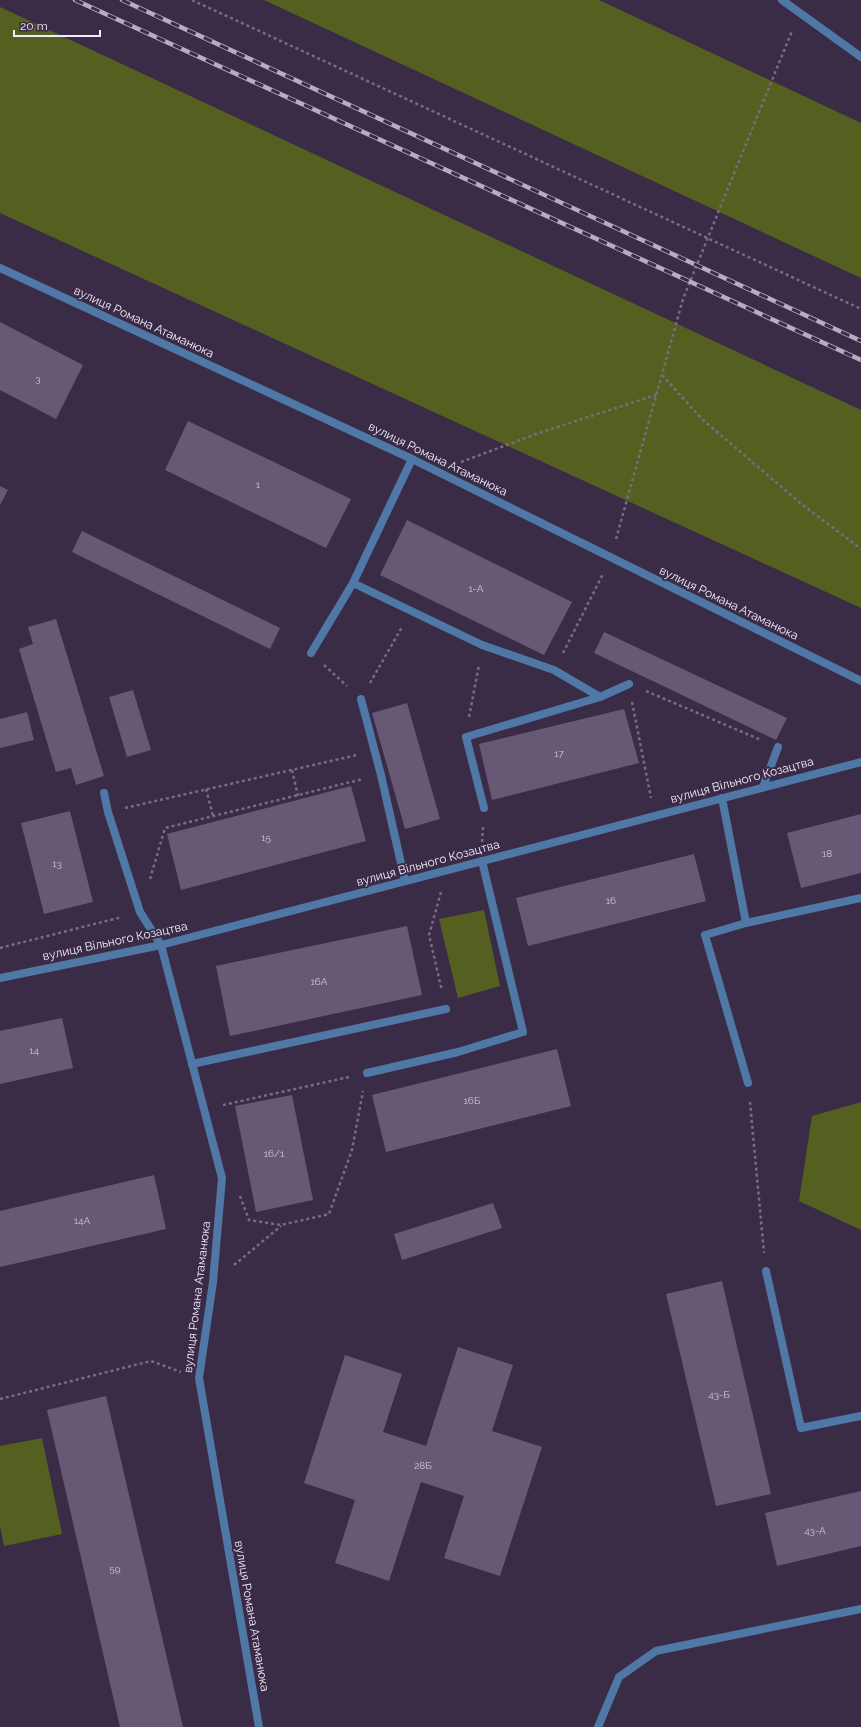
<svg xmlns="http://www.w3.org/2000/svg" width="861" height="1727" viewBox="0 0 861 1727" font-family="Raleway,sans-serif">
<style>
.green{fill:#556020}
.building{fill:#675875}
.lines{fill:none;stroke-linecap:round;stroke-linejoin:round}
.path{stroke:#786c83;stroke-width:2.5;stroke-dasharray:3 3;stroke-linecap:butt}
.service{stroke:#4f78a6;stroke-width:8}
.minor{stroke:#4f78a6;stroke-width:8}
.rail-casing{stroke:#b7adc1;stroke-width:4.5}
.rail{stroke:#3a2c47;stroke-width:3;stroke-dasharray:9;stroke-linecap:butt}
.labels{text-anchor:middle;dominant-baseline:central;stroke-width:4;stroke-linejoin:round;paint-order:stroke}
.number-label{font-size:10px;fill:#d1c7db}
.street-label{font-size:12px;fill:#f4ecfd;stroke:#3a2c47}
</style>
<rect width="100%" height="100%" fill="#3a2c47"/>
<g class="green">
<polygon points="264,0 599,0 861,123 861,278"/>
<polygon points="0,7 861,410 861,608 0,213"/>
<polygon points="484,910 500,986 458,998 439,919"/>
<polygon points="861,1102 861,1230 799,1201 812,1116"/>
<polygon points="42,1438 62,1534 4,1546 0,1526 0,1446"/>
</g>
<g class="building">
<polygon points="0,322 83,365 56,419 0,390"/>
<polygon points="188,421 351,499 326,548 165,470"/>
<polygon points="0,486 8,490 0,505"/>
<polygon points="407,520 572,602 544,655 380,575"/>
<polygon points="82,531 280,628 270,649 72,552"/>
<polygon points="56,619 104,776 76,785 71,768 56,772 19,649 33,644 28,627"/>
<polygon points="604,632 787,718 776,740 594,653"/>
<polygon points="133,690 151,750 127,757 109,697"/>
<polygon points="407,703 440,819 405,829 372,713"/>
<polygon points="624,709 639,763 492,800 479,744"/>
<polygon points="27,712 34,740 0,748 0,719"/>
<polygon points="351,786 366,841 181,890 167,834"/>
<polygon points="70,811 93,902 44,914 21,823"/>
<polygon points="861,814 861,873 801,888 787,833"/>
<polygon points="694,854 706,901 528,946 516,898"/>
<polygon points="407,926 422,995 230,1036 216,966"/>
<polygon points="62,1018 73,1068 0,1084 0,1031"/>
<polygon points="557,1049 571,1106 386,1152 372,1095"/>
<polygon points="292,1095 313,1200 256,1212 235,1106"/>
<polygon points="154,1175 166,1229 0,1267 0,1211"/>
<polygon points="493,1203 502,1228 402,1260 394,1234"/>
<polygon points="722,1281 771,1494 716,1506 666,1294"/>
<polygon points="458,1347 513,1365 492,1431 542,1447 500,1576 444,1558 464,1496 421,1482 389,1581 335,1563 355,1500 304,1483 345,1355 402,1374 383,1432 426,1446"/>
<polygon points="106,1396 183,1727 120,1727 47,1410"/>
<polygon points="861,1491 861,1546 777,1566 765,1513"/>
</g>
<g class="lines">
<g class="path">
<polyline points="192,0 861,309"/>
<polyline points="662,375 702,419 799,502 861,549"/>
<polyline points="461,462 536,434 656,395"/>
<polyline points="616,539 683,299 792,31"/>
<polyline points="563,653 603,574"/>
<polyline points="324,665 347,686"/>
<polyline points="370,683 402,627"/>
<polyline points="646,691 761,740"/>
<polyline points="632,702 651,798"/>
<polyline points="469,717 479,665"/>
<polyline points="292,770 298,796"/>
<polyline points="206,789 213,816"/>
<polyline points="125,808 357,755"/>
<polyline points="482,842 483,827"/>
<polyline points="150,879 165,828 363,779"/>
<polyline points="441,892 429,935 442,991"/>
<polyline points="0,948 122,917"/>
<polyline points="750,1102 764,1253"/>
<polyline points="223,1105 349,1077"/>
<polyline points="240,1196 249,1220 281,1225 329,1214 352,1150 363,1091"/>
<polyline points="234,1265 281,1226"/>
<polyline points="0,1399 151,1361 181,1372"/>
</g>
<g class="service">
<polyline points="412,459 353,583 482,645 554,670 600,697"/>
<polyline points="311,653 353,583"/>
<polyline points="361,699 381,775 405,881"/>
<polyline points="763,787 778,747"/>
<polyline points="104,793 108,812 140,912 161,945"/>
<polyline points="722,798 746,923 861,898"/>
<polyline points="484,808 466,737 600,697 629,684"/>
<polyline points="746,923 705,935 748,1083"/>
<polyline points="192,1064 446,1009"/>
<polyline points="367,1073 458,1052 523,1032 482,861"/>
<polyline points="766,1271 801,1428 861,1416"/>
</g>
<g class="minor">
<polyline points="782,0 861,57"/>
<polyline points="0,268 412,459 861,681"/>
<polyline points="161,945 222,1178 213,1282 199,1378 259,1727"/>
<polyline points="0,978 161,945 861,762"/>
<polyline points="598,1727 619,1677 656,1651 861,1609"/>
</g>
<defs>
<g id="rail">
<polyline points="75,0 861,360"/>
<polyline points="122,0 861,341"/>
</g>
</defs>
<use href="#rail" class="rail-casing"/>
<use href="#rail" class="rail"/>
</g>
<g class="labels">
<g class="number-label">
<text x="38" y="378">3</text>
<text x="258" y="484">1</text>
<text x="476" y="588">1-А</text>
<text x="559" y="753">17</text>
<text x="266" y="837">15</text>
<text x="827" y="853">18</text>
<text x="57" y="863">13</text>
<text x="611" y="900">16</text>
<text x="319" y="981">16А</text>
<text x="34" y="1050">14</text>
<text x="472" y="1100">16Б</text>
<text x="274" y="1153">16/1</text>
<text x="82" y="1220">14А</text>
<text x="719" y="1394">43-Б</text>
<text x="423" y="1465">28Б</text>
<text x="815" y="1530">43-А</text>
<text x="115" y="1568">59</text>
</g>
<g class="street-label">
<text transform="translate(144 322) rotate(25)">вулиця Романа Атаманюка</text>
<text transform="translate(438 459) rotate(26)">вулиця Романа Атаманюка</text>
<text transform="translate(729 603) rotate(26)">вулиця Романа Атаманюка</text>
<text transform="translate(742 780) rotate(-15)">вулиця Вільного Козацтва</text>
<text transform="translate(428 863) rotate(-15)">вулиця Вільного Козацтва</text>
<text transform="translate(115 941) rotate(-12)">вулиця Вільного Козацтва</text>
<text transform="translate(197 1297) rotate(-83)">вулиця Романа Атаманюка</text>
<text transform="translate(252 1616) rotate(80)">вулиця Романа Атаманюка</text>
</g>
</g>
<path d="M14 30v6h86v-6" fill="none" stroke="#f4ecfd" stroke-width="2"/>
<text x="20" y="30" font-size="12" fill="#f4ecfd" stroke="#3a2c47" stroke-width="3" paint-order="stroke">20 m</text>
</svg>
